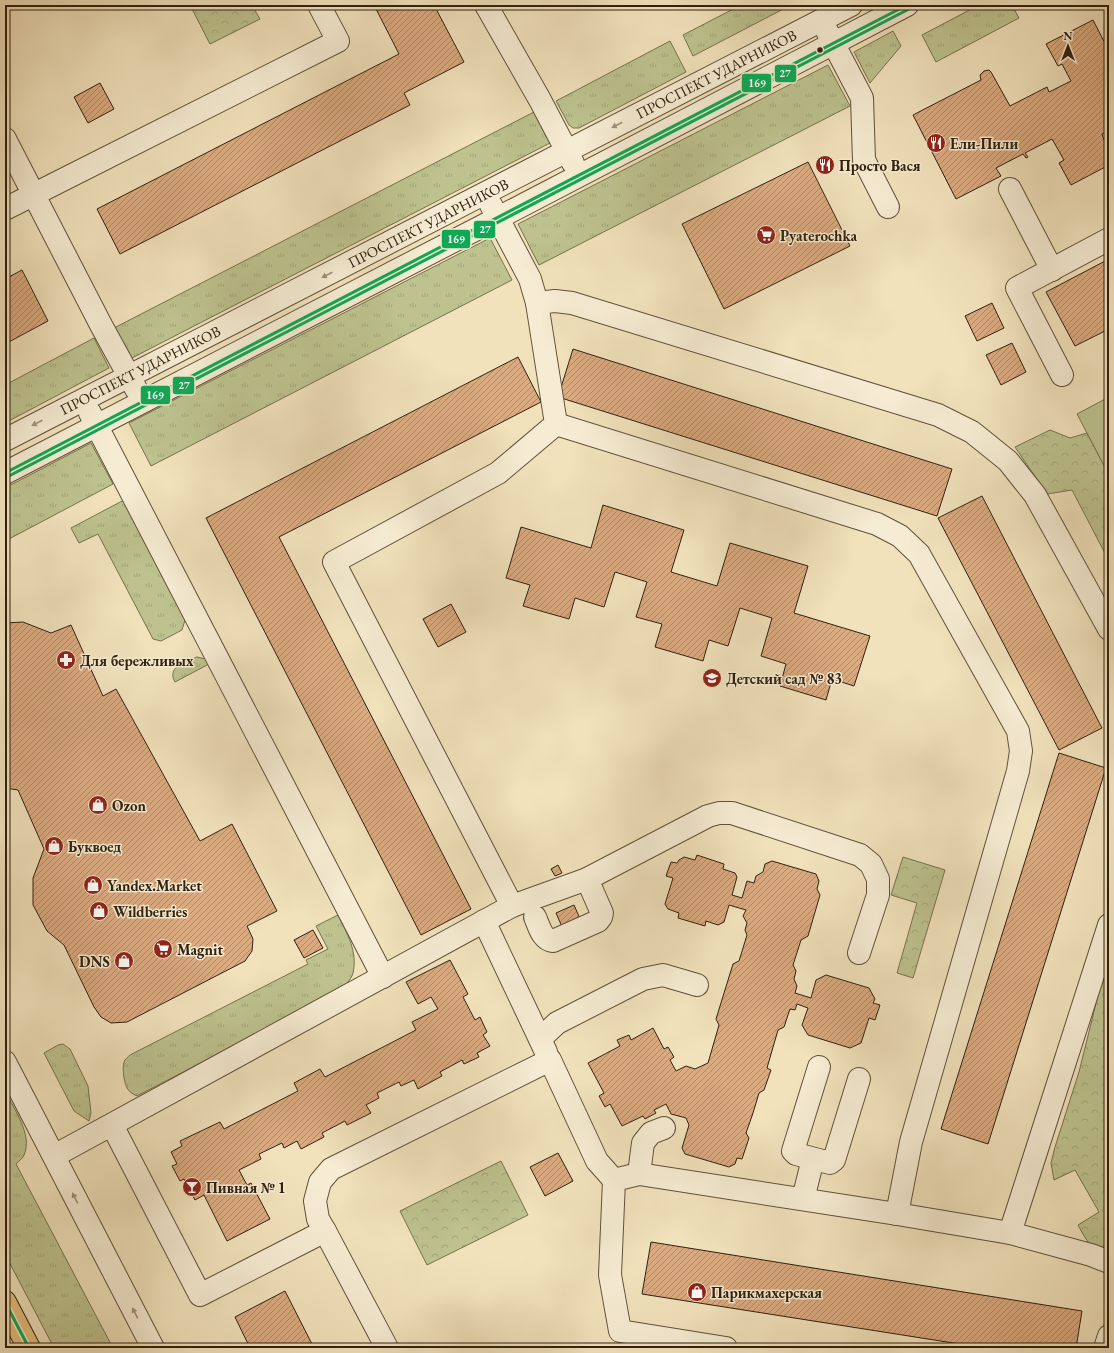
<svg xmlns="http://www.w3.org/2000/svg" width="1114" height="1353" viewBox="0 0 1114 1353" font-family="'EB Garamond',serif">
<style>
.grass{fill:url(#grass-tufts);stroke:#76724e}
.park{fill:url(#park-crowns);stroke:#76724e}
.garden{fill:#bdc28e;stroke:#76724e}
.building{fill:url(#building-hatch);stroke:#30210f}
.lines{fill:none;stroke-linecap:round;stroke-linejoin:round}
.minor-casing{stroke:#60513a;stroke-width:24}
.major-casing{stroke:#30210f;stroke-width:24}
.minor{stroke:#f6ecd3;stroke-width:22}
.major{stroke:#e8c17e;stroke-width:22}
.bus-1-casing{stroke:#f6ecd3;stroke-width:6}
.bus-2-casing{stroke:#f6ecd3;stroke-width:6}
.bus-1{stroke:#10a855;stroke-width:3}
.bus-2{stroke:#10a855;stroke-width:3}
.oneway{fill:#9d917b}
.bus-dot{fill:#30210f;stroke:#f6ecd3;stroke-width:1.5}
.labels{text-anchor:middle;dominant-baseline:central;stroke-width:3;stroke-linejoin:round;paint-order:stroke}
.street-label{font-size:15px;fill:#30210f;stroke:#f6ecd3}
.poi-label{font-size:15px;font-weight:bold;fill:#30210f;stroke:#f6ecd3;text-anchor:start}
.line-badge{stroke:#f6ecd3;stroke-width:1.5}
.badge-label{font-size:11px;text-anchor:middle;font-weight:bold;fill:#fff}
</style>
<defs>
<pattern id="grass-tufts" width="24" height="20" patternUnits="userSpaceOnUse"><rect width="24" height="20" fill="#bdc28e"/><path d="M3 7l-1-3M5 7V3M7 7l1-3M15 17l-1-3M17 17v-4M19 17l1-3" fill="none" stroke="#a3a679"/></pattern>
<pattern id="park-crowns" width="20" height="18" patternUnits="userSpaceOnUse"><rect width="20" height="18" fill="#bdc28e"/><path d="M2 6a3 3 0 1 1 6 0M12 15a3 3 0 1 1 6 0" fill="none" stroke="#a3a679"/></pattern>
<pattern id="building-hatch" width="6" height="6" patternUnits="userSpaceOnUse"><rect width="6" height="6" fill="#daaa81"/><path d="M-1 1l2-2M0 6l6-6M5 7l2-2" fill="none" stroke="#b18a68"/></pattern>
</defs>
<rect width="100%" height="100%" fill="#f1e2bc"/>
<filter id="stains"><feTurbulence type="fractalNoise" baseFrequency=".005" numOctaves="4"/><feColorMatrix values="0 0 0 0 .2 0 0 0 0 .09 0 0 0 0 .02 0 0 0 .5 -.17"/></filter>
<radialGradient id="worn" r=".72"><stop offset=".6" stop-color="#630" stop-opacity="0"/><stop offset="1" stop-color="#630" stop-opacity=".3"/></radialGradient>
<g class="grass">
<polygon points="741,5 791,5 693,56 683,35"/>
<polygon points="979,5 1012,5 1019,18 936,62 922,35"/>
<polygon points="893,31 901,46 870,83 854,52"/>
<polygon points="670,41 686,72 579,128 573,128 569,125 556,101"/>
<polygon points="828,65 850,106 539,265 518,224"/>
<polygon points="534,112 550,143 128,360 112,329"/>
<polygon points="490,238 512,280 151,466 129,423"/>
<polygon points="94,338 109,368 5,423 5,385"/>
<polygon points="91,443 113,484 7,540 5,536 5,488"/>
<polygon points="124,500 185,620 182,630 161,641 153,639 98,534 79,543 71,528"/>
<path d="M197,657L206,659L209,664L175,682C166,667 187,661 197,657Z"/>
<path d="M338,915C347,933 358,952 353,973C352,978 346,984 343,989L137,1096C133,1094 129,1092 127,1088C124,1082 122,1068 124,1062C125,1059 128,1057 130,1055L308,964L306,960L328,949L316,926Z"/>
<polygon points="63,1044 70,1049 88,1086 91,1113 89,1121 74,1111 44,1053 58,1045"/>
<path d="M5,1091C14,1109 33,1135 24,1155C23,1158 19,1161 16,1164L113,1348H54L5,1254Z"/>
</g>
<g class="park">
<polygon points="190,5 252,5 260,19 210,44"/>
<polygon points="1050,430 1070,438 1087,433 1109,475 1109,561 1072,490 1047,494 1015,447"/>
<polygon points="903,857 945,870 913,978 897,973 917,903 891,895"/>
<path d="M1109,951V1259C1092,1250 1087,1242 1078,1225L1099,1212L1075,1170L1054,1180L1051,1163L1055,1147L1079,1072Z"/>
<polygon points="501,1161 528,1215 427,1265 400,1211"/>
</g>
<polygon class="garden" points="1109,397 1109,475 1077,414"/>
<g class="building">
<polygon points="374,5 434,5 464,62 404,93 410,105 120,254 97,209 399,54"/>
<polygon points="1093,20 1109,51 1109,131 1102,134 1104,140 1108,137 1109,139 1109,165 1071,185 1059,163 1064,160 1052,139 1025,153 1028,157 1026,158 1023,154 996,168 1001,176 956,199 913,115 981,80 980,75 984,71 989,70 991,72 1010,106 1047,87 1049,92 1071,81 1062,64 1058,66 1046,44"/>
<polygon points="100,83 114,109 88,123 74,97"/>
<polygon points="808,162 850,246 724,309 682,224"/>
<polygon points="1109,259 1109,329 1075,346 1046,292"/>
<polygon points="22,270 48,321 5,344 5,279"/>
<polygon points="992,303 1004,328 977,341 965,316"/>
<polygon points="1012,343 1026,372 1001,385 986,355"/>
<polygon points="573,349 952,469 937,516 558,397"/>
<polygon points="518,357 541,402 279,537 471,909 421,935 206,518"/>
<polygon points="982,496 1102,728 1059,750 938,518"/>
<polygon points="603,505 684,530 671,572 717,586 730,543 808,566 794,613 870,636 854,686 832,679 826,700 780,686 786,664 761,656 772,618 740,608 728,646 709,640 703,661 655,647 662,624 636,617 647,582 615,572 604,607 575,598 569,619 523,606 530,585 506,578 521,527 591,548"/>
<polygon points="451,604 466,632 438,647 423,619"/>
<polygon points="23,622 51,633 71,625 103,696 116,689 200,841 232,824 277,911 247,926 253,939 252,951 245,961 127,1022 111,1023 101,1017 94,1007 64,945 47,931 33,905 33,878 44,849 18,790 5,788 5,623"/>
<polygon points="1059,753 1106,768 988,1144 941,1129"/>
<polygon points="697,855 724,864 723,869 735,873 737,877 732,895 742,898 747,881 754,883 756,876 763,872 765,864 772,861 816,874 819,881 817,889 820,895 808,936 801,940 793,965 796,971 794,979 797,986 795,993 811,998 816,980 826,975 869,988 875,999 873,1003 880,1005 875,1020 869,1018 861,1043 850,1048 808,1035 802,1025 808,1008 797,1004 795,1010 790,1009 784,1027 778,1030 767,1068 771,1070 764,1090 759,1093 753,1113 746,1133 749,1138 742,1159 737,1158 735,1164 729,1167 685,1154 682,1148 689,1125 686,1118 671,1114 666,1104 654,1110 656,1113 645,1119 643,1116 622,1126 610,1104 605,1107 599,1096 604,1093 588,1063 620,1046 617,1040 629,1035 631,1040 653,1028 664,1049 668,1047 674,1057 670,1060 676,1071 686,1066 695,1069 708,1063 719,1025 716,1019 733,964 739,961 747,935 745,930 747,923 743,916 746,910 739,908 729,905 724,922 718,925 706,921 705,926 678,918 679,913 668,909 665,904 673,878 666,876 671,862 677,863 679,860 684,857 695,860"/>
<polygon points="558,865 562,873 555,876 551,869"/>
<polygon points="574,905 581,921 563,929 556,913"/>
<polygon points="313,930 323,948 304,958 294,940"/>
<polygon points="450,960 468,994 463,997 475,1020 480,1017 487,1032 483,1035 490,1046 477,1053 479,1057 464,1064 462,1060 440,1072 442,1076 418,1089 414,1080 401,1086 399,1082 377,1093 379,1098 366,1105 371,1113 347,1125 345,1121 322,1133 324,1137 301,1149 297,1141 284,1148 282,1143 259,1154 261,1159 239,1170 247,1185 251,1183 270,1219 227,1241 204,1195 195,1200 184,1179 180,1181 172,1166 177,1164 171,1152 182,1146 180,1141 220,1122 224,1129 298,1091 294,1083 320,1069 325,1077 416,1030 412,1022 438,1009 431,997 418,1004 406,982"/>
<polygon points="558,1153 573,1181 545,1196 530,1167"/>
<polygon points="651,1242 1082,1311 1076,1348 985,1348 642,1294"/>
<polygon points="285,1291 314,1348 250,1348 235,1317"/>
</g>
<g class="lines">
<defs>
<g id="minor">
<polyline points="486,5 540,100 573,163"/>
<polyline points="827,31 862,98 864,160 888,207"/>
<polyline points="5,139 101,325 136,389"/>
<polyline points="1010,189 1052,270"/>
<polyline points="491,205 530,279 537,303 555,301 572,303 938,415 972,432 1008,461 1035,495 1109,629"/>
<polyline points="5,209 338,41 319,5"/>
<polyline points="1062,375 1017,288 1109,239"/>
<polyline points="90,413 383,977"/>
<polyline points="556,424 877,524 900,536 919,554 1018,731 1021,751 1018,771 911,1142 897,1214"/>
<polyline points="5,440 851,5"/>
<polyline points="5,473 498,218 907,5"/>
<polyline points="512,906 334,562 498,473 556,424 537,303"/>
<path d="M535,917C539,926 542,940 553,941L598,921L601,917L602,913L587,879"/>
<polyline points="484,921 546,1052"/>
<polyline points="1109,925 1010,1233 1091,1255 1109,1262"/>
<polyline points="540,1039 557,1023 643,979 663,975 697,985"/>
<polyline points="5,1062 153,1348"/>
<polyline points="819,1067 793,1151 796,1154 830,1163 834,1160 859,1079"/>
<polyline points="112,1125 200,1295 325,1231 387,1348"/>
<polyline points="54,1156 512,906 587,879 708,816 719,813 732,813 860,855 871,864 878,879 878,895 859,953"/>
<polyline points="639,1174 643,1143 651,1133 664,1128"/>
<polyline points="614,1180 610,1275 620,1331 726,1348"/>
<polyline points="803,1199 813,1159"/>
<polyline points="325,1231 318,1219 315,1201 320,1182 331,1169 550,1060 597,1161 614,1180 639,1174 897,1214 1010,1233"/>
<polyline points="1105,1348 1109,1336"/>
</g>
<polyline id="major" points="5,1302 29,1348"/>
</defs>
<use href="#minor" class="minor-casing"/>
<use href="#major" class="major-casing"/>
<use href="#minor" class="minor"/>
<use href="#major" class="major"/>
<defs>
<g id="bus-1">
<polyline points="5,473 907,5"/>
<polyline points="5,1302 29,1348"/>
</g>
<polyline id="bus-2" points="7,477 909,9"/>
</defs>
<use href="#bus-1" class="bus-1-casing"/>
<use href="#bus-2" class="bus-2-casing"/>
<use href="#bus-1" class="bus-1"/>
<use href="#bus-2" class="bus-2"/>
</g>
<defs><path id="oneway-solid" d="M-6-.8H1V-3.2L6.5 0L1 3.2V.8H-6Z"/></defs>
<g class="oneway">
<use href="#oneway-solid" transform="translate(617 125) rotate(153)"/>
<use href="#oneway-solid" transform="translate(327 275) rotate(153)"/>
<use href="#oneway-solid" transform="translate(37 423) rotate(153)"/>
<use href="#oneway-solid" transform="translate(75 1198) rotate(-117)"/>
<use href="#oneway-solid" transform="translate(135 1313) rotate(-117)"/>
</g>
<defs>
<symbol id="restaurant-disc" viewBox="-11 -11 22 22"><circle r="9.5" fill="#8f2418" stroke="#f6ecd3"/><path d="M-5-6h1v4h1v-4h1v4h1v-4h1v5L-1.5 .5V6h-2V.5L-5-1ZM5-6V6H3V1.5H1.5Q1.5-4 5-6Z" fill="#fff"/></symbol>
<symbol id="supermarket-disc" viewBox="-11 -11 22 22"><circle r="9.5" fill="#8f2418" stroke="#f6ecd3"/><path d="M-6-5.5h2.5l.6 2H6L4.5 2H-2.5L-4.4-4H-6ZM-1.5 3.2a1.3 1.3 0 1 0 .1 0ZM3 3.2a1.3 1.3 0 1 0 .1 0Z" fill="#fff"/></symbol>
<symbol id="pharmacy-disc" viewBox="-11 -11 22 22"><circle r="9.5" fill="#8f2418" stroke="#f6ecd3"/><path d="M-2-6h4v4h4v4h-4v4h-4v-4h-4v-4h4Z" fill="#fff"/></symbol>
<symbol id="school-disc" viewBox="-11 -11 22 22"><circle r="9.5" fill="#8f2418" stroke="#f6ecd3"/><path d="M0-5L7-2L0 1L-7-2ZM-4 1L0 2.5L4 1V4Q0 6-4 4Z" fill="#fff"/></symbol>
<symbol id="shop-disc" viewBox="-11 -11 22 22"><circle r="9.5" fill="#8f2418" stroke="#f6ecd3"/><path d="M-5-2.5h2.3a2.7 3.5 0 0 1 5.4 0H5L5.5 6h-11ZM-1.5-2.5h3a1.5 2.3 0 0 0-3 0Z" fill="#fff"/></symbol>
<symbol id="bar-disc" viewBox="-11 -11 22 22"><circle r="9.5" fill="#8f2418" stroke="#f6ecd3"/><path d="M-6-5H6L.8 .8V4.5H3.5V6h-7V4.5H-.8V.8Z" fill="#fff"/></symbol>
</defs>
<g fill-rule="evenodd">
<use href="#restaurant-disc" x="925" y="132" width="22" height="22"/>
<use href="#restaurant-disc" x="814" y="154" width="22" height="22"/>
<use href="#supermarket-disc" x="755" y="224" width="22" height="22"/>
<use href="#pharmacy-disc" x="55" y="649" width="22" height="22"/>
<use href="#school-disc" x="701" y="667" width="22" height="22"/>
<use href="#shop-disc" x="87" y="794" width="22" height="22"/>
<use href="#shop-disc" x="43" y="835" width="22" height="22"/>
<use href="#shop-disc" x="82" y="874" width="22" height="22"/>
<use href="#shop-disc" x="88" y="900" width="22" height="22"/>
<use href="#supermarket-disc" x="152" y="938" width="22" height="22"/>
<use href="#shop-disc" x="113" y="950" width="22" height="22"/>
<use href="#bar-disc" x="181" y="1176" width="22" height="22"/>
<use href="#shop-disc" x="686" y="1281" width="22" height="22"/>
</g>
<circle class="bus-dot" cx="820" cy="50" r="3.5"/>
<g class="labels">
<g class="street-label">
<text transform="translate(716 74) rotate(-27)">ПРОСПЕКТ УДАРНИКОВ</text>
<text transform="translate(428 223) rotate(-27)">ПРОСПЕКТ УДАРНИКОВ</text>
<text transform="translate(140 370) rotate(-27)">ПРОСПЕКТ УДАРНИКОВ</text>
</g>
<g class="poi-label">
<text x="950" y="143">Ели-Пили</text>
<text x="839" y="165">Просто Вася</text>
<text x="780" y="235">Pyaterochka</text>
<text x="80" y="660">Для бережливых</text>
<text x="726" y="678">Детский сад № 83</text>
<text x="112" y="805">Ozon</text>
<text x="68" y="846">Буквоед</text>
<text x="107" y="885">Yandex.Market</text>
<text x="113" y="911">Wildberries</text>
<text x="177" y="949">Magnit</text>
<text x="110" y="961" text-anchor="end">DNS</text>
<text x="206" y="1187">Пивная № 1</text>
<text x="711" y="1292">Парикмахерская</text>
</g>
</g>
<g class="line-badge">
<rect x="774" y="64" width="23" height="19" rx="4" fill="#10a855"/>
<rect x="741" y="73" width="31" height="20" rx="4" fill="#10a855"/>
<rect x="473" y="220" width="23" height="19" rx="4" fill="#10a855"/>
<rect x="441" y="229" width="30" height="20" rx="4" fill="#10a855"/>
<rect x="172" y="376" width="23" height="19" rx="4" fill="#10a855"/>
<rect x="140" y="385" width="31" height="20" rx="4" fill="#10a855"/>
</g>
<g class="badge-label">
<text x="785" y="77">27</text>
<text x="757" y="87">169</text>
<text x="485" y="233">27</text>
<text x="456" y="243">169</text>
<text x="184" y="389">27</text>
<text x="155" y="399">169</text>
</g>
<rect width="1114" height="1353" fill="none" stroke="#f1e2bc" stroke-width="20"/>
<rect x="6" y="6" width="1102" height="1341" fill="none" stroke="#30210f" stroke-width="2"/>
<rect x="10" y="10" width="1094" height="1333" fill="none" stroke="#30210f"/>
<g transform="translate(1068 46)" stroke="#f6ecd3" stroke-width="3" paint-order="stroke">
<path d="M0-3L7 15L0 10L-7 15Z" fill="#30210f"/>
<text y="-6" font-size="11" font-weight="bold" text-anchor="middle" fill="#30210f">N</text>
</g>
<rect width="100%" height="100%" filter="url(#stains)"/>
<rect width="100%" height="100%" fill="url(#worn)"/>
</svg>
